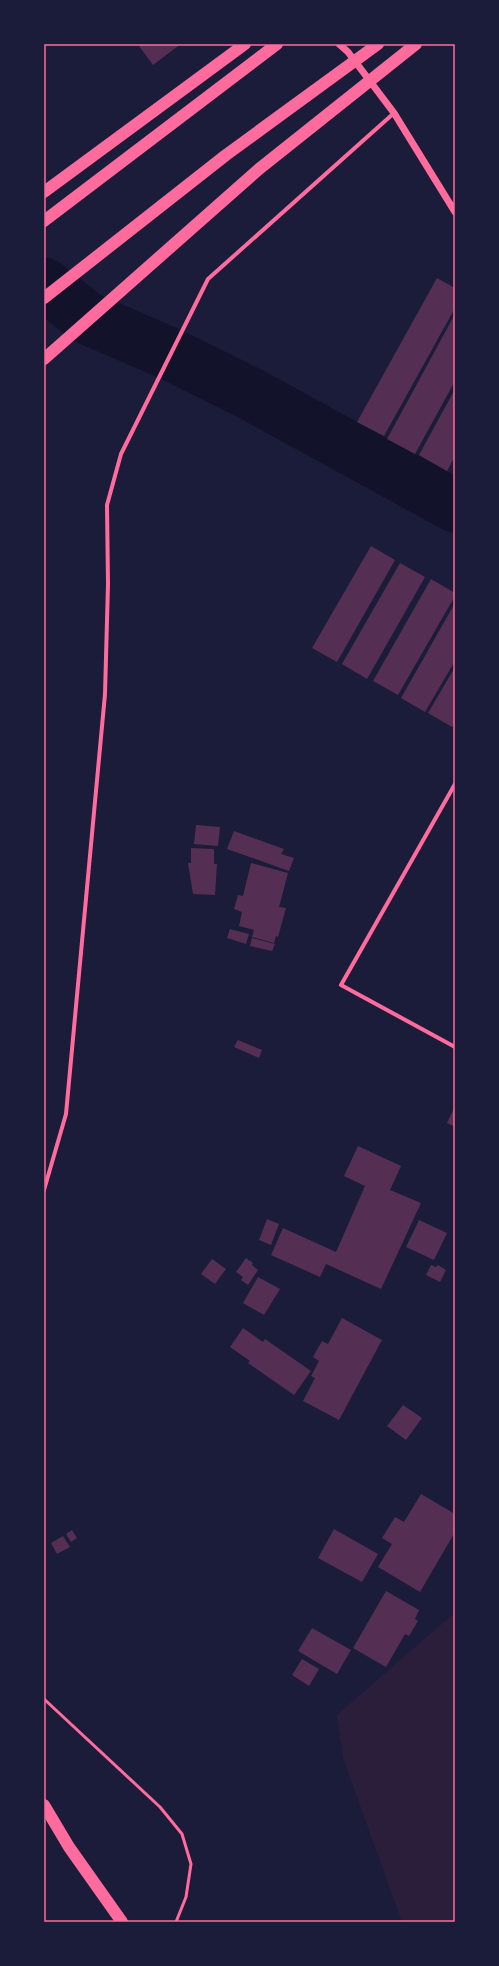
<svg xmlns="http://www.w3.org/2000/svg" width="499" height="1966" viewBox="0 0 499 1966" font-family="Manrope,sans-serif">
<style>
.green{fill:#2a1e3b}
.lines{fill:none;stroke-linecap:round;stroke-linejoin:round}
.river{stroke:#12122b;stroke-width:53}
.building{fill:#542f53}
.service{stroke:#ff6b9d;stroke-width:3}
.minor{stroke:#ff6b9d;stroke-width:4}
.tertiary{stroke:#ff6b9d;stroke-width:7}
.motorway{stroke:#ff6b9d;stroke-width:12}
.neatline{fill:none;stroke:#ff6b9d;stroke-width:1.5}
</style>
<rect width="100%" height="100%" fill="#1b1b3a"/>
<polygon class="green" points="452,1615 455,1615 455,1922 402,1922 343,1758 337,1715"/>
<g class="lines">
<polyline class="river" points="44,284 87,318 168,353 251,394 455,506"/>
</g>
<g class="building">
<polygon points="142,44 177,44 178,46 153,65 139,46"/>
<polygon points="437,278 455,288 455,308 384,436 357,422"/>
<polygon points="455,314 455,381 415,454 387,439"/>
<polygon points="455,389 455,456 447,471 419,455"/>
<polygon points="371,546 395,560 337,662 312,648"/>
<polygon points="400,563 425,577 367,679 342,664"/>
<polygon points="431,579 455,593 455,596 398,695 373,681"/>
<polygon points="455,603 455,661 425,712 401,698"/>
<polygon points="455,667 455,722 452,727 428,713"/>
<polygon points="196,825 220,827 218,846 194,844"/>
<polygon points="234,831 284,849 281,854 294,858 289,871 227,849"/>
<polygon points="191,848 214,849 214,864 217,864 215,895 193,894 188,863 191,863"/>
<polygon points="251,863 288,873 279,907 286,908 278,937 276,936 274,943 252,937 254,930 239,926 242,912 234,909 238,895 243,896"/>
<polygon points="230,929 249,934 246,944 227,938"/>
<polygon points="252,938 275,944 272,951 250,946"/>
<polygon points="238,1040 262,1050 259,1058 234,1047"/>
<polygon points="455,1106 455,1127 447,1123"/>
<polygon points="358,1146 401,1166 390,1190 421,1203 381,1289 326,1264 320,1277 271,1255 283,1228 336,1252 365,1186 344,1176"/>
<polygon points="267,1219 279,1224 271,1245 259,1240"/>
<polygon points="419,1220 447,1233 434,1260 406,1247"/>
<polygon points="246,1258 253,1263 252,1265 258,1270 248,1285 241,1280 243,1277 236,1272"/>
<polygon points="212,1259 226,1269 215,1284 201,1274"/>
<polygon points="431,1265 436,1267 438,1265 446,1270 440,1282 426,1275"/>
<polygon points="258,1277 280,1289 264,1315 243,1303"/>
<polygon points="342,1318 382,1340 339,1420 303,1401 315,1378 311,1376 319,1361 313,1357 322,1341 328,1344"/>
<polygon points="243,1328 263,1342 265,1339 311,1371 294,1395 248,1363 250,1361 230,1347"/>
<polygon points="403,1405 422,1418 406,1440 387,1426"/>
<polygon points="421,1494 455,1514 455,1532 420,1592 378,1567 392,1544 382,1538 395,1517 404,1522"/>
<polygon points="334,1529 378,1554 362,1582 318,1558"/>
<polygon points="72,1530 77,1538 71,1542 66,1534"/>
<polygon points="63,1536 70,1547 57,1554 51,1543"/>
<polygon points="386,1591 419,1610 415,1619 418,1621 409,1636 405,1634 386,1667 353,1648"/>
<polygon points="312,1628 351,1650 337,1674 298,1651"/>
<polygon points="302,1659 319,1669 309,1686 292,1675"/>
</g>
<g class="lines">
<polyline class="service" points="44,1699 160,1807 182,1834 191,1864 186,1897 176,1922"/>
<g class="minor">
<polyline points="455,784 341,985 455,1047"/>
<polyline points="44,1190 66,1114 105,694 108,584 107,505 121,454 208,279 394,113"/>
</g>
<polyline class="tertiary" points="339,44 348,52 394,113 455,212"/>
<g class="motorway">
<polyline points="44,192 245,44"/>
<polyline points="44,221 277,44"/>
<polyline points="44,298 226,155 378,44"/>
<polyline points="44,359 259,169 416,44"/>
<polyline points="44,1805 69,1847 122,1922"/>
</g>
</g>
<rect width="499" height="1966" fill="none" stroke="#1b1b3a" stroke-width="90"/>
<rect x="45" y="45" width="409" height="1876" class="neatline"/>
</svg>
